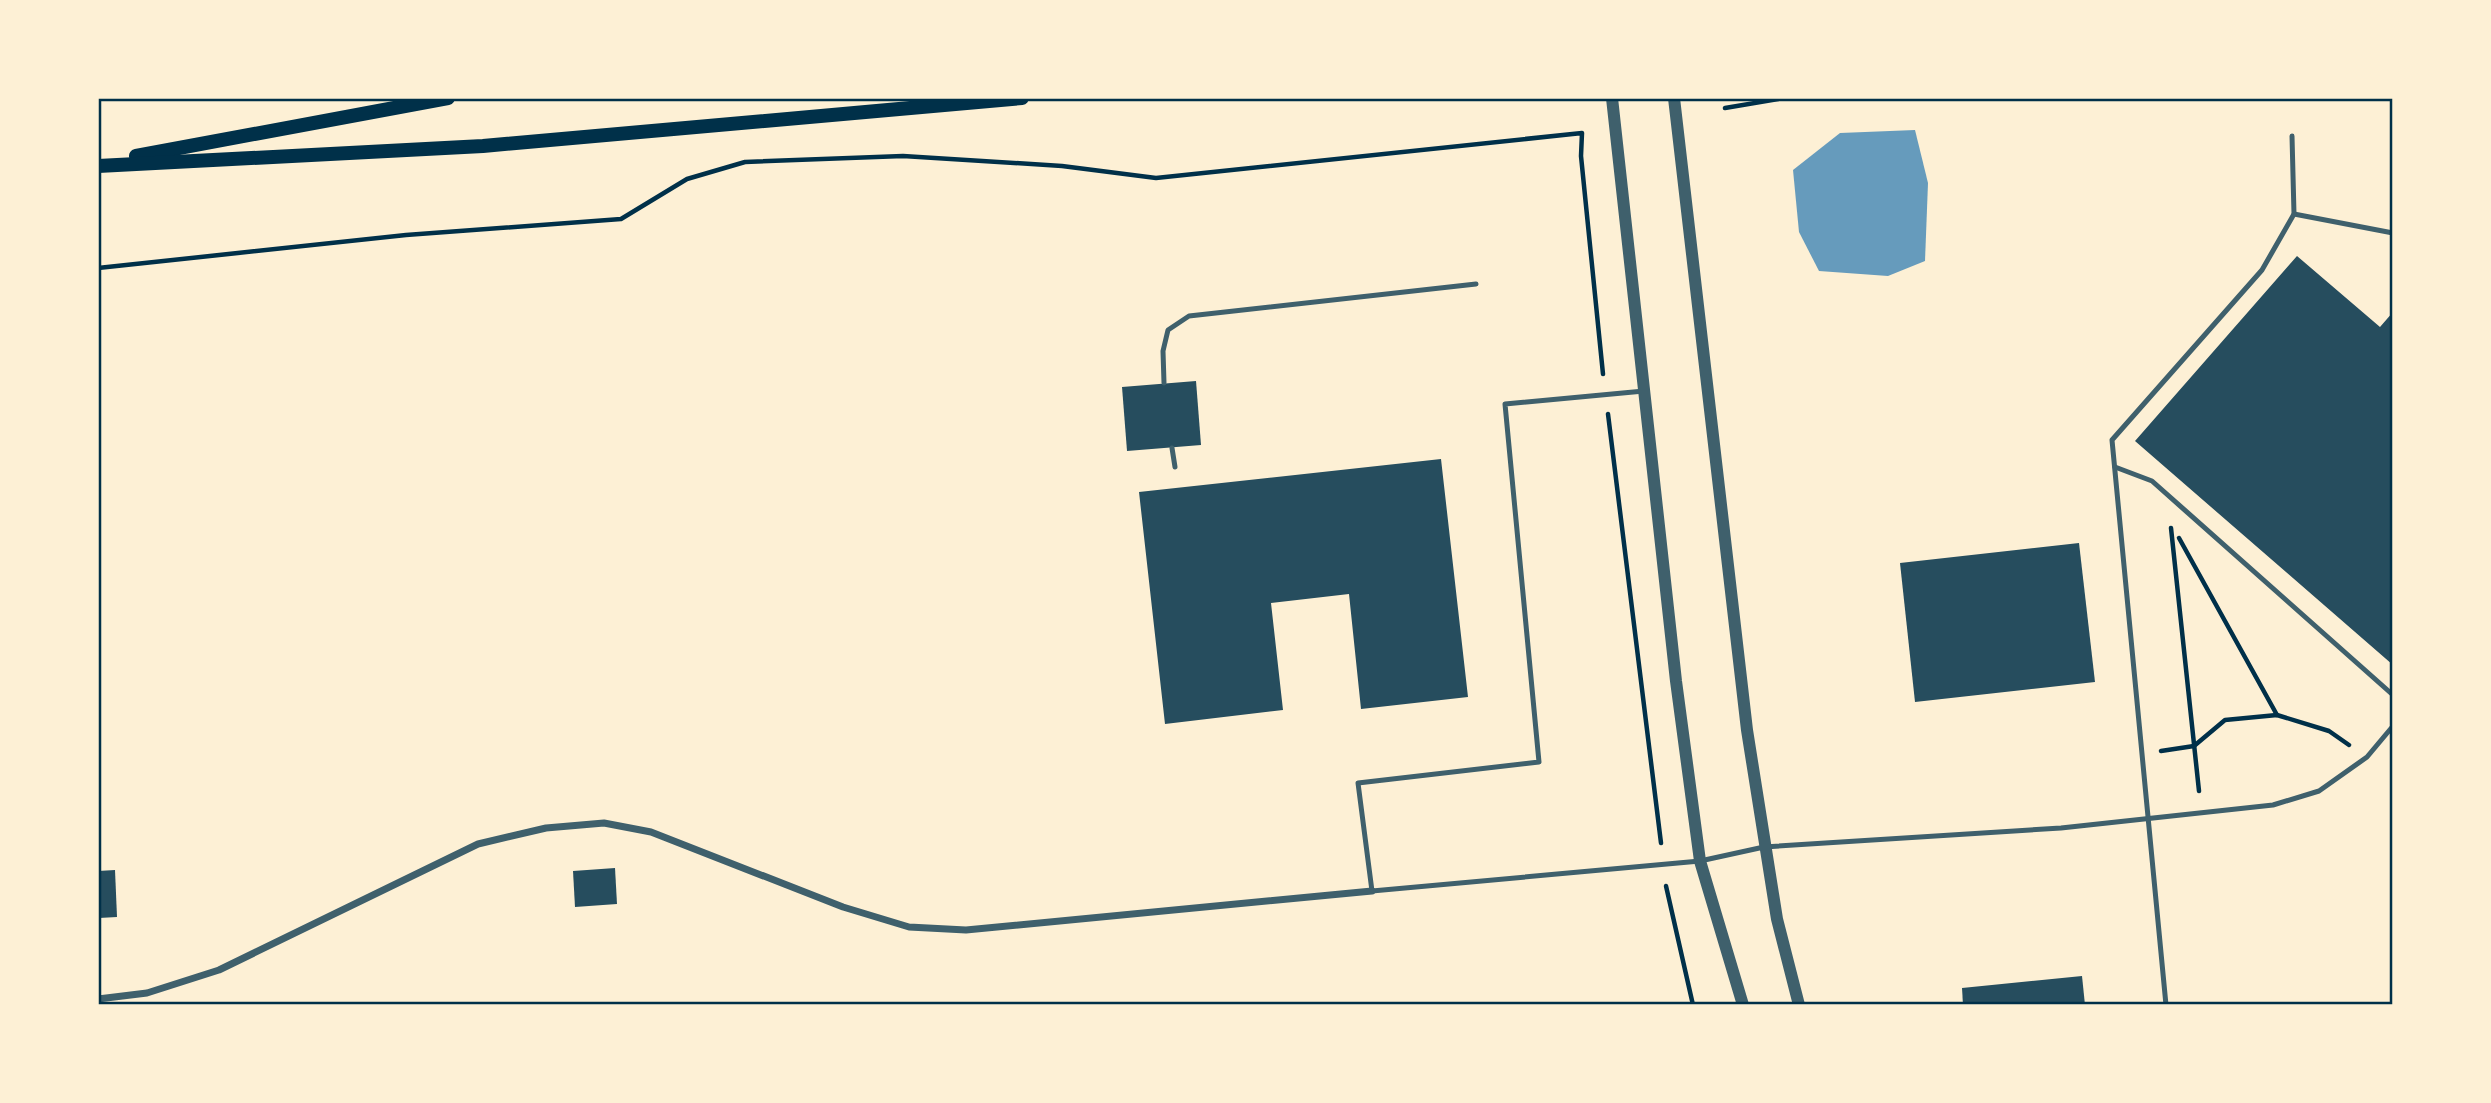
<svg xmlns="http://www.w3.org/2000/svg" width="2491" height="1103" viewBox="0 0 2491 1103" font-family="Rubik,sans-serif">
<style>
.water{fill:#669bbc}
.building{fill:#264d5e}
.lines{fill:none;stroke-linecap:round;stroke-linejoin:round}
.path{stroke:#003049;stroke-width:4.5}
.service{stroke:#3f606c;stroke-width:5}
.minor{stroke:#3f606c;stroke-width:7}
.tertiary{stroke:#3f606c;stroke-width:12}
.secondary{stroke:#003049;stroke-width:14}
.neatline{fill:none;stroke:#003049;stroke-width:2.5}
</style>
<rect width="100%" height="100%" fill="#fdf0d5"/>
<polygon class="water" points="1915,130 1928,183 1925,261 1888,276 1819,271 1799,232 1793,170 1840,133"/>
<g class="building">
<polygon points="2297,256 2380,327 2393,312 2393,665 2135,441"/>
<polygon points="1196,381 1201,445 1127,451 1122,387"/>
<polygon points="1441,459 1468,697 1361,709 1349,594 1271,603 1283,710 1165,724 1139,492"/>
<polygon points="2079,543 2095,682 1915,702 1900,563"/>
<polygon points="615,868 617,904 575,907 573,871"/>
<polygon points="115,870 117,917 99,918 98,871"/>
<polygon points="2082,976 2085,1005 1963,1005 1962,988"/>
</g>
<g class="lines">
<g class="path">
<polyline points="1725,108 1784,98"/>
<polyline points="98,268 406,235 621,219 687,179 745,162 903,156 1062,166 1156,178 1582,133 1581,156 1603,374"/>
<polyline points="1608,414 1661,843"/>
<polyline points="2171,528 2199,791"/>
<polyline points="2179,538 2277,715"/>
<polyline points="2161,751 2194,746 2225,720 2277,715 2329,731 2349,745"/>
<polyline points="1666,886 1693,1005"/>
</g>
<g class="service">
<polyline points="2294,214 2393,233"/>
<polyline points="1164,383 1163,351 1168,330 1189,316 1476,284"/>
<polyline points="1644,391 1505,404 1539,762 1358,783 1372,891 1700,861 1764,847 2061,828 2273,805 2319,791 2367,757 2393,726"/>
<polyline points="1172,448 1175,467"/>
<polyline points="2115,467 2152,481 2393,695"/>
<polyline points="2166,1005 2112,440 2262,270 2294,214 2292,136"/>
</g>
<polyline class="minor" points="98,999 147,993 219,970 478,844 546,828 604,823 651,832 843,907 909,927 966,930 1372,891"/>
<g class="tertiary">
<polyline points="1612,98 1676,681 1700,861 1743,1005"/>
<polyline points="1674,98 1747,730 1777,919 1799,1005"/>
</g>
<g class="secondary">
<polyline points="136,156 448,98"/>
<polyline points="98,166 483,146 1022,98"/>
</g>
</g>
<rect width="2491" height="1103" fill="none" stroke="#fdf0d5" stroke-width="200"/>
<rect x="100" y="100" width="2291" height="903" class="neatline"/>
</svg>
